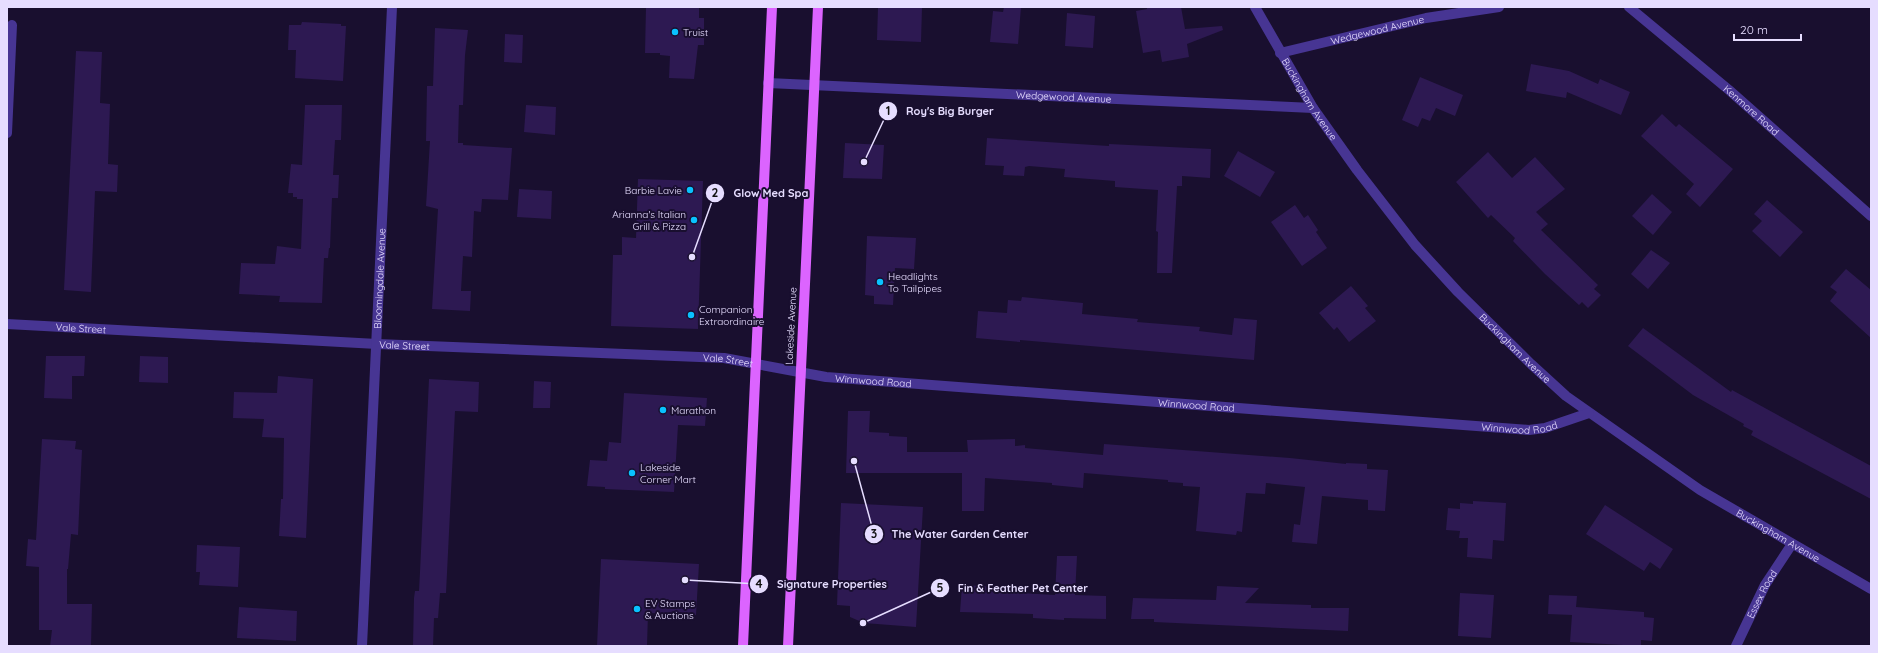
<svg xmlns="http://www.w3.org/2000/svg" width="1878" height="653" viewBox="0 0 1878 653" font-family="Quicksand,sans-serif">
<style>
.building{fill:#2d1952}
.lines{fill:none;stroke-linecap:round;stroke-linejoin:round}
.minor{stroke:#473593;stroke-width:10}
.primary{stroke:#dc64ff;stroke-width:10}
.poi-dot{fill:#09c2ff;stroke:#190f2f;stroke-width:1.5}
.labels{text-anchor:middle;dominant-baseline:central;stroke-width:4;stroke-linejoin:round;paint-order:stroke}
.street-label{font-size:10px;fill:#e6ddff;stroke:#190f2f}
.poi-label{font-size:10px;fill:#e6ddff;stroke:#190f2f;text-anchor:start}
.leader{fill:none;stroke:#e6ddff;stroke-width:1.5}
.callout-dot{fill:#e6ddff;stroke:#190f2f;stroke-width:1.5}
.mark-label{font-size:12px;text-anchor:middle;font-weight:bold;fill:#111}
.callout-label{font-size:11px;text-anchor:middle;font-weight:bold;fill:#e6ddff;stroke:#190f2f;stroke-width:4;stroke-linejoin:round;paint-order:stroke}
</style>
<rect width="100%" height="100%" fill="#190f2f"/>
<g class="building">
<polygon points="646,7 699,7 699,18 704,18 704,45 698,45 694,79 669,78 670,56 660,55 660,53 645,53"/>
<polygon points="878,7 922,7 921,42 877,40"/>
<polygon points="1004,7 1021,7 1018,44 990,42 993,11 1003,12"/>
<polygon points="1147,7 1181,7 1185,29 1222,26 1223,30 1187,44 1189,57 1162,62 1160,50 1143,53 1136,11 1147,9"/>
<polygon points="1067,13 1095,16 1093,48 1065,46"/>
<polygon points="302,22 341,24 341,26 346,26 343,81 295,78 296,50 288,50 289,25 301,25"/>
<polygon points="435,28 468,30 465,55 463,105 459,105 458,143 463,143 463,145 512,148 508,200 482,199 481,212 474,211 472,257 463,256 461,291 471,291 470,311 432,309 438,209 426,206 430,141 426,141 427,86 433,86"/>
<polygon points="505,34 523,35 522,63 504,62"/>
<polygon points="76,51 102,52 100,103 110,104 108,164 118,165 117,192 95,191 91,292 64,290"/>
<polygon points="1531,64 1569,71 1598,84 1600,79 1630,92 1621,115 1567,92 1566,98 1526,91"/>
<polygon points="1420,77 1463,95 1455,116 1436,108 1430,121 1422,118 1418,127 1402,120"/>
<polygon points="305,105 342,105 341,140 335,140 333,175 339,175 338,198 332,198 330,248 329,248 328,258 324,258 322,303 279,302 280,296 239,294 241,263 275,264 277,246 301,249 303,199 297,199 297,197 293,197 293,193 288,193 291,164 302,165"/>
<polygon points="526,105 556,107 555,135 524,132"/>
<polygon points="1662,114 1676,127 1679,124 1733,169 1700,207 1686,194 1694,184 1641,136"/>
<polygon points="987,138 1109,146 1109,144 1211,149 1210,178 1182,176 1182,186 1177,186 1172,273 1157,273 1158,232 1156,231 1158,190 1115,187 1115,181 1064,177 1065,169 1029,166 1025,167 1024,176 1003,175 1004,166 985,165"/>
<polygon points="845,143 884,145 882,179 843,178"/>
<polygon points="1238,151 1275,172 1260,197 1224,176"/>
<polygon points="1488,152 1512,178 1535,157 1565,189 1536,212 1548,224 1541,230 1598,285 1594,289 1601,295 1588,308 1582,302 1579,305 1545,274 1513,241 1515,238 1491,215 1488,218 1456,182"/>
<polygon points="638,179 703,181 698,329 611,326 613,255 622,255 622,237 636,238"/>
<polygon points="519,189 552,191 551,219 517,217"/>
<polygon points="1652,194 1672,212 1653,235 1632,216"/>
<polygon points="1767,200 1803,232 1780,257 1752,231 1762,221 1754,214"/>
<polygon points="1295,205 1304,218 1308,215 1318,230 1316,232 1327,248 1302,266 1271,222"/>
<polygon points="867,236 916,238 914,269 895,268 893,305 874,304 874,296 865,295"/>
<polygon points="1651,250 1670,263 1648,289 1631,274"/>
<polygon points="1846,269 1871,290 1871,338 1830,301 1837,292 1830,287"/>
<polygon points="1351,286 1368,306 1365,308 1376,321 1349,342 1337,327 1334,330 1319,313"/>
<polygon points="1022,297 1083,303 1082,314 1138,319 1137,322 1200,327 1199,331 1232,335 1234,318 1257,320 1254,360 1020,340 1020,342 976,338 978,311 1007,313 1008,300 1021,301"/>
<polygon points="1643,328 1731,392 1732,390 1871,466 1871,499 1751,435 1753,431 1743,426 1744,424 1693,395 1628,346"/>
<polygon points="46,356 85,356 84,376 72,376 72,399 44,398"/>
<polygon points="140,356 168,357 168,383 139,382"/>
<polygon points="278,376 313,379 306,538 279,536 281,499 283,499 284,438 262,437 264,419 233,418 234,392 277,393"/>
<polygon points="429,379 479,382 478,412 455,411 446,593 440,593 438,618 434,618 433,646 413,646 414,598 415,591 419,591 420,572"/>
<polygon points="534,381 551,382 550,408 533,408"/>
<polygon points="624,393 707,398 705,426 678,425 674,492 605,489 605,487 587,486 590,460 607,461 609,442 621,443"/>
<polygon points="848,411 870,411 869,432 889,433 889,436 907,437 907,452 968,452 967,440 1015,439 1015,446 1025,445 1025,448 1103,455 1104,444 1290,458 1346,464 1346,463 1367,464 1367,469 1388,470 1385,511 1368,510 1368,500 1322,496 1317,544 1292,542 1294,524 1300,525 1305,487 1266,483 1265,494 1246,493 1242,532 1237,531 1236,535 1196,531 1200,487 1183,486 1183,483 1168,482 1168,480 1084,473 1083,488 1052,485 1052,483 985,478 984,511 962,511 962,473 846,473"/>
<polygon points="42,439 76,441 75,449 82,450 78,535 71,534 68,569 67,569 67,604 92,604 91,646 50,646 52,630 39,630 39,567 26,566 28,539 36,540"/>
<polygon points="1473,501 1506,503 1504,541 1493,540 1492,559 1467,557 1468,538 1459,538 1460,531 1446,530 1448,508 1460,509 1460,503 1473,504"/>
<polygon points="841,503 923,507 916,627 864,623 850,617 850,606 837,605"/>
<polygon points="1605,505 1673,549 1660,569 1650,562 1644,571 1586,534"/>
<polygon points="197,545 240,547 238,587 199,585 200,572 196,572"/>
<polygon points="1057,556 1077,556 1075,595 1106,596 1106,619 1064,618 1064,620 1033,618 1033,614 960,612 962,585 1000,587 1000,592 1055,595"/>
<polygon points="601,559 699,564 696,615 648,613 647,646 597,646"/>
<polygon points="1217,586 1259,588 1245,603 1311,605 1311,608 1349,608 1348,631 1154,622 1154,619 1131,619 1133,598 1216,600"/>
<polygon points="1460,593 1494,595 1491,638 1458,636"/>
<polygon points="1549,595 1577,596 1576,607 1644,612 1644,617 1654,618 1652,641 1641,640 1641,646 1570,642 1572,615 1548,614"/>
<polygon points="239,607 297,611 296,641 237,638"/>
</g>
<g class="lines">
<g class="minor">
<path id="s1" d="M1255,7L1313,108L1357,170L1415,245L1458,292L1531,364L1566,396L1700,490L1871,589"/>
<path id="s2" d="M1629,7L1729,90L1871,216"/>
<path id="s3" d="M1280,53L1426,18L1499,7"/>
<path id="s4" d="M768,83L1313,108"/>
<polyline points="7,133 12,25"/>
<path id="s5" d="M7,324L377,344L724,358L826,377L1529,430L1545,428L1589,413"/>
<path id="s6" d="M362,646L392,7"/>
<path id="s7" d="M1736,646L1765,585L1792,544"/>
</g>
<g class="primary">
<polyline points="743,646 772,7"/>
<polyline points="788,646 818,7"/>
</g>
</g>
<g class="poi-dot">
<circle cx="675" cy="32" r="4"/>
<circle cx="690" cy="190" r="4"/>
<circle cx="694" cy="220" r="4"/>
<circle cx="880" cy="282" r="4"/>
<circle cx="691" cy="315" r="4"/>
<circle cx="663" cy="410" r="4"/>
<circle cx="632" cy="473" r="4"/>
<circle cx="637" cy="609" r="4"/>
</g>
<g class="labels">
<g class="street-label">
<text stroke="none"><textPath href="#s3" startOffset="100">Wedgewood Avenue</textPath></text>
<text stroke="none"><textPath href="#s4" startOffset="296">Wedgewood Avenue</textPath></text>
<text stroke="none"><textPath href="#s1" startOffset="107">Buckingham Avenue</textPath></text>
<text stroke="none"><textPath href="#s2" startOffset="160">Kenmore Road</textPath></text>
<text stroke="none"><textPath href="#s6" startOffset="368">Bloomingdale Avenue</textPath></text>
<text transform="translate(791 326) rotate(-87)">Lakeside Avenue</text>
<text stroke="none"><textPath href="#s5" startOffset="74">Vale Street</textPath></text>
<text stroke="none"><textPath href="#s5" startOffset="398">Vale Street</textPath></text>
<text stroke="none"><textPath href="#s1" startOffset="431">Buckingham Avenue</textPath></text>
<text stroke="none"><textPath href="#s5" startOffset="722">Vale Street</textPath></text>
<text stroke="none"><textPath href="#s5" startOffset="869">Winnwood Road</textPath></text>
<text stroke="none"><textPath href="#s5" startOffset="1193">Winnwood Road</textPath></text>
<text stroke="none"><textPath href="#s5" startOffset="1517">Winnwood Road</textPath></text>
<text stroke="none"><textPath href="#s1" startOffset="755">Buckingham Avenue</textPath></text>
<text stroke="none"><textPath href="#s7" startOffset="58">Essex Road</textPath></text>
</g>
<g class="poi-label">
<text x="683" y="32">Truist</text>
<text x="682" y="190" text-anchor="end">Barbie Lavie</text>
<text x="686" y="214" text-anchor="end">Arianna's Italian<tspan x="686" dy="12">Grill &amp; Pizza</tspan></text>
<text x="888" y="276">Headlights<tspan x="888" dy="12">To Tailpipes</tspan></text>
<text x="699" y="309">Companion<tspan x="699" dy="12">Extraordinaire</tspan></text>
<text x="671" y="410">Marathon</text>
<text x="640" y="467">Lakeside<tspan x="640" dy="12">Corner Mart</tspan></text>
<text x="645" y="603">EV Stamps<tspan x="645" dy="12">&amp; Auctions</tspan></text>
</g>
</g>
<path class="leader" d="M864 162L888 111M692 257L715 193M854 461L874 534M685 580L759 584M863 623L940 588"/>
<g class="callout-dot">
<circle cx="864" cy="162" r="4"/>
<circle cx="692" cy="257" r="4"/>
<circle cx="854" cy="461" r="4"/>
<circle cx="685" cy="580" r="4"/>
<circle cx="863" cy="623" r="4"/>
<circle cx="888" cy="111" r="10"/>
<circle cx="715" cy="193" r="10"/>
<circle cx="874" cy="534" r="10"/>
<circle cx="759" cy="584" r="10"/>
<circle cx="940" cy="588" r="10"/>
</g>
<g class="mark-label">
<text x="888" y="115">1</text>
<text x="715" y="197">2</text>
<text x="874" y="538">3</text>
<text x="759" y="588">4</text>
<text x="940" y="592">5</text>
</g>
<g class="callout-label">
<text x="950" y="115">Roy's Big Burger</text>
<text x="771" y="197">Glow Med Spa</text>
<text x="960" y="538">The Water Garden Center</text>
<text x="832" y="588">Signature Properties</text>
<text x="1023" y="592">Fin &amp; Feather Pet Center</text>
</g>
<rect width="1878" height="653" fill="none" stroke="#e6ddff" stroke-width="16"/>
<path d="M1734 34v6h67v-6" fill="none" stroke="#e6ddff" stroke-width="2"/>
<text x="1740" y="34" font-size="12" fill="#e6ddff" stroke="#190f2f" stroke-width="3" paint-order="stroke">20 m</text>
</svg>
